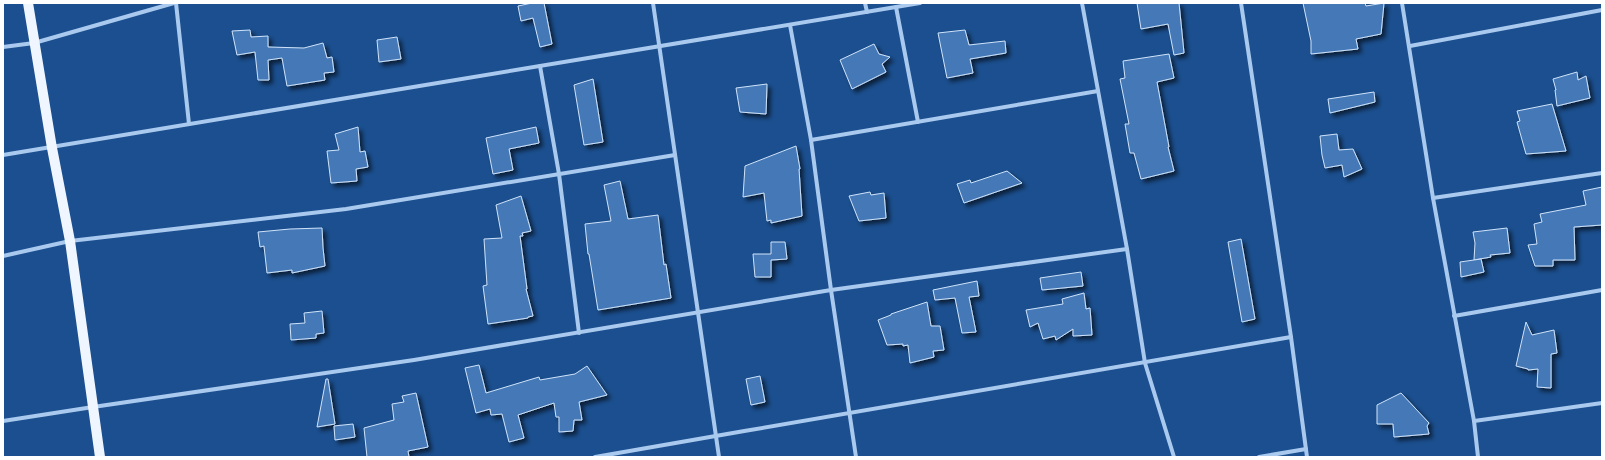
<svg xmlns="http://www.w3.org/2000/svg" width="1605" height="460" viewBox="0 0 1605 460" font-family="'PT Sans',sans-serif">
<style>
.building{fill:#4478b7;stroke:#cfe3fa;filter:url(#shadow)}
.lines{fill:none;stroke-linecap:round;stroke-linejoin:round}
.minor{stroke:#a9c9ee;stroke-width:4}
.primary{stroke:#f0f6ff;stroke-width:10}
</style>
<defs>
<filter id="shadow"><feDropShadow dx="3.5" dy="3.5" stdDeviation="2" flood-color="#0009"/></filter>
</defs>
<rect width="100%" height="100%" fill="#1b4f8f"/>
<g class="building">
<polygon points="532,3 544,3 552,44 540,47 533,18 521,21 518,6"/>
<polygon points="1137,3 1179,3 1184,53 1174,55 1168,24 1141,29"/>
<polygon points="1303,3 1365,3 1366,6 1384,3 1381,34 1356,39 1358,49 1311,54 1311,41"/>
<polygon points="250,30 251,37 268,36 268,47 304,48 323,43 327,58 332,57 334,72 324,73 325,80 287,86 282,58 268,60 269,80 258,80 255,52 237,55 232,31"/>
<polygon points="965,30 969,45 1005,41 1006,53 970,59 973,73 947,78 938,33"/>
<polygon points="397,37 401,59 379,62 377,40"/>
<polygon points="874,44 879,54 890,57 882,64 886,72 852,89 840,60"/>
<polygon points="1169,54 1174,78 1157,82 1169,147 1168,147 1174,171 1141,179 1134,153 1130,153 1125,124 1129,124 1120,79 1125,78 1123,61"/>
<polygon points="1577,72 1578,80 1586,76 1590,98 1557,106 1555,90 1556,90 1553,79"/>
<polygon points="593,79 603,142 584,145 574,85"/>
<polygon points="767,84 766,114 740,112 736,88"/>
<polygon points="1374,92 1375,102 1330,113 1328,99"/>
<polygon points="1552,104 1566,151 1526,154 1517,122 1520,121 1517,111"/>
<polygon points="358,127 360,152 365,151 368,167 356,169 357,181 331,183 327,151 339,150 335,134"/>
<polygon points="536,127 539,143 509,149 513,170 493,174 486,138"/>
<polygon points="1337,134 1339,150 1353,149 1362,169 1344,177 1342,165 1325,168 1322,155 1320,136"/>
<polygon points="796,146 800,169 799,169 802,216 771,223 771,220 767,221 764,193 743,197 745,166"/>
<polygon points="1007,171 1022,183 964,203 957,184 970,180 971,183"/>
<polygon points="620,181 628,219 658,215 664,265 666,264 671,298 598,310 589,254 588,254 585,224 611,221 604,185"/>
<polygon points="1602,187 1602,225 1574,227 1575,260 1553,260 1553,266 1535,266 1528,245 1537,244 1534,224 1542,222 1540,214 1586,205 1583,191"/>
<polygon points="870,192 871,195 884,193 886,218 859,221 849,196"/>
<polygon points="521,196 531,231 522,233 523,236 520,236 527,289 526,289 533,316 528,317 528,318 488,324 483,286 487,285 484,239 502,238 496,205"/>
<polygon points="322,228 323,248 325,266 292,273 292,270 267,273 264,246 260,247 258,232 290,229"/>
<polygon points="1507,228 1510,253 1490,255 1491,257 1474,260 1475,243 1473,232"/>
<polygon points="1241,239 1255,319 1242,322 1228,242"/>
<polygon points="771,242 785,242 787,259 771,260 771,277 755,277 753,254 771,254"/>
<polygon points="1481,259 1484,272 1461,277 1460,262"/>
<polygon points="1081,272 1083,286 1042,290 1040,278"/>
<polygon points="977,281 979,296 969,297 976,332 962,333 955,298 935,300 933,290"/>
<polygon points="1084,293 1086,309 1090,308 1092,335 1073,336 1073,329 1056,340 1055,336 1043,339 1038,323 1030,327 1026,310 1063,304 1062,299"/>
<polygon points="927,302 931,326 940,326 944,350 933,351 934,357 910,363 908,345 903,346 903,344 887,345 878,320 891,315 891,314"/>
<polygon points="322,311 324,333 316,334 316,338 291,340 290,324 305,323 304,313"/>
<polygon points="1526,322 1532,335 1554,330 1557,353 1551,354 1551,388 1537,387 1538,369 1528,370 1528,369 1516,366"/>
<polygon points="479,365 486,393 539,377 540,380 575,374 587,366 607,395 579,402 582,420 574,420 573,431 559,432 559,417 556,417 554,403 518,415 524,438 509,442 502,414 491,415 490,409 476,413 465,368"/>
<polygon points="760,376 765,402 751,405 746,379"/>
<polygon points="326,379 328,379 335,424 317,427"/>
<polygon points="416,393 428,447 408,451 409,457 367,457 364,428 394,420 392,404 404,402 402,396"/>
<polygon points="1401,393 1429,423 1427,426 1429,434 1394,437 1393,424 1377,424 1377,405"/>
<polygon points="353,424 355,437 335,440 334,426"/>
</g>
<g class="lines">
<g class="minor">
<polyline points="176,3 189,124"/>
<polyline points="653,3 719,457"/>
<polyline points="865,3 867,12"/>
<polyline points="1082,3 1127,249 1145,363 1174,457"/>
<polyline points="1241,3 1291,337 1307,457"/>
<polyline points="1402,3 1433,198 1474,421 1478,457"/>
<polyline points="896,7 918,122"/>
<polyline points="790,25 811,140 831,290 856,457"/>
<polyline points="1410,46 1602,10"/>
<polyline points="3,47 34,43 174,3"/>
<polyline points="540,66 559,174 579,333"/>
<polyline points="811,140 1098,91"/>
<polyline points="3,155 920,3"/>
<polyline points="1433,198 1602,173"/>
<polyline points="3,256 70,241 346,209 675,155"/>
<polyline points="1454,316 1602,290"/>
<polyline points="3,421 93,407 414,360 831,290 1127,249"/>
<polyline points="1474,421 1602,403"/>
<path d="M595,457C827,416 1060,379 1291,337"/>
<polyline points="1259,457 1306,449"/>
</g>
<polyline class="primary" points="28,3 52,148 70,241 100,457"/>
</g>
<rect width="1605" height="460" fill="none" stroke="#ffffff" stroke-width="8"/>
</svg>
